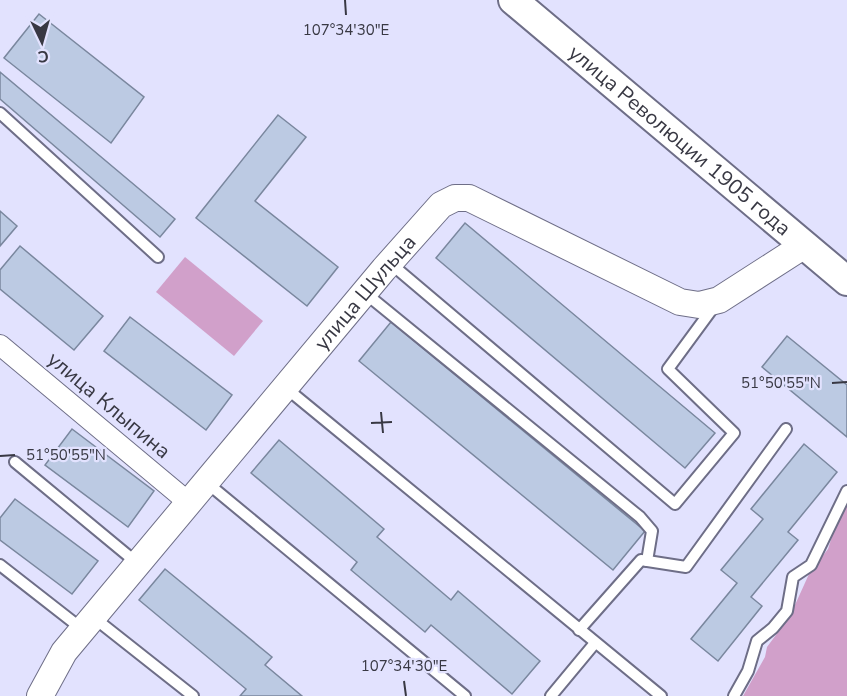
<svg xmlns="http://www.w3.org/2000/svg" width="847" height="696" viewBox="0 0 847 696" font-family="'Nunito Sans',sans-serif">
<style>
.green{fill:#d1a0ca}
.building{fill:#bccae3;stroke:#7a879e;stroke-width:1.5}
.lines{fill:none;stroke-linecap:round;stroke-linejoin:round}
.service-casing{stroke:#6e6e87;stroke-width:14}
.minor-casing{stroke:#6e6e87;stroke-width:22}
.tertiary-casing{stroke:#6e6e87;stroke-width:28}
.secondary-casing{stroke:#6e6e87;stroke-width:32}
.service{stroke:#fff;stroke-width:10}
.minor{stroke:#fff;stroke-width:20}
.tertiary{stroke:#fff;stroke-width:26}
.secondary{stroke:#fff;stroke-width:28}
.ticks{fill:none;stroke:#383843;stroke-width:2}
.labels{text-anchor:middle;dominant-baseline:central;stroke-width:4.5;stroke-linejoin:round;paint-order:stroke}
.street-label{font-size:21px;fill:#383843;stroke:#e2e2fe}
.ticks-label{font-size:15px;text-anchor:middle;fill:#383843;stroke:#e2e2fe;stroke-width:4.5;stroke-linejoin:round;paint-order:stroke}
</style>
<rect width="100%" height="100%" fill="#e2e2fe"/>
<g class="green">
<polygon points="185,257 263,321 234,356 156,292"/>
<polygon points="847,504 847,696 743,696 765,657 767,647 790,616 809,574 828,549 840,512"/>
</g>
<g class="building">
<polygon points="39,14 144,97 111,143 4,58"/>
<polygon points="0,72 175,219 160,237 0,99"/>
<polygon points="278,115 306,137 255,201 338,267 307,306 196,218"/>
<polygon points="0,211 17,226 0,246"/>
<polygon points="465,223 715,433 685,468 436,258"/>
<polygon points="20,246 103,316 74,350 0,289 0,270"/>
<polygon points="130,317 232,395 206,430 104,351"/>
<polygon points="391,322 645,531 613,570 359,361"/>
<polygon points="787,336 847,385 847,437 762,367"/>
<polygon points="72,429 154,491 128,527 45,465"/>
<polygon points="279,440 384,529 377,537 451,600 458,591 540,661 512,694 431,625 425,632 351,570 357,562 251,473"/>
<polygon points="804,444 837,472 788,532 798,540 751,597 762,606 718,661 691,639 737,583 721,570 763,519 751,509"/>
<polygon points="15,499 98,561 72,594 0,540 0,518"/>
<polygon points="165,569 272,657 265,665 302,696 240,696 246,689 139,600"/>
</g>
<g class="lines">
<defs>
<g id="service">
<polyline points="0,113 158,257"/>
<polyline points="390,263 675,504 734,433 668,369 715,305"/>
<polyline points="365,293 640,517 652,531 647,561"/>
<polyline points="286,388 661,696"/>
<polyline points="15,462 137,563"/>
<polyline points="206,482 465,696"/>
<polyline points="0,565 82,629"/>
<polyline points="93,617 193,696"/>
<polyline points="579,630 641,560 686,567 786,429"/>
<polyline points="551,696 595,643"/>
<polyline points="734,696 748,671 757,641 773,628 787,611 793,577 811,565 847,491"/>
</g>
<polyline id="minor" points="0,345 188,502"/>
<g id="tertiary">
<path id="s1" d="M40,696L64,652L384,269L441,205L455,198H469L680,302L699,305L719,300L803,246"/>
</g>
<g id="secondary">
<path id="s2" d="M513,0L847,281"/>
</g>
</defs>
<use href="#service" class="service-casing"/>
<use href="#minor" class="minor-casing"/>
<use href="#tertiary" class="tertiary-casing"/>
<use href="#secondary" class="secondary-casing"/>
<use href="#service" class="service"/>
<use href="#minor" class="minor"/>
<use href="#tertiary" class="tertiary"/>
<use href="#secondary" class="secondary"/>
</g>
<path class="ticks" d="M345,0L346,15M832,383L847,382M381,412L383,433M371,423L392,422M0,456L15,455M404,681L406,696"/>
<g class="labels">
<g class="street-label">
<text stroke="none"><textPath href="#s2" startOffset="218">улица Революции 1905 года</textPath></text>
<text stroke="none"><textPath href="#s1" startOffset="519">улица Шульца</textPath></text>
<text transform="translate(109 405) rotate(40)">улица Клыпина</text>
</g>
</g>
<g class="ticks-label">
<text x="346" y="35">107°34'30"E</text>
<text x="781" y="388">51°50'55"N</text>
<text x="66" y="460">51°50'55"N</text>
<text x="404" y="671">107°34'30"E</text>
</g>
<g transform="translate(42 42) rotate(175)" stroke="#e2e2fe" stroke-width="4.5" paint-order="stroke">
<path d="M0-4.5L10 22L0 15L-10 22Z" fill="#383843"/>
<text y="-9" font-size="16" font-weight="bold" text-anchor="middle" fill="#383843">С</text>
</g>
</svg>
